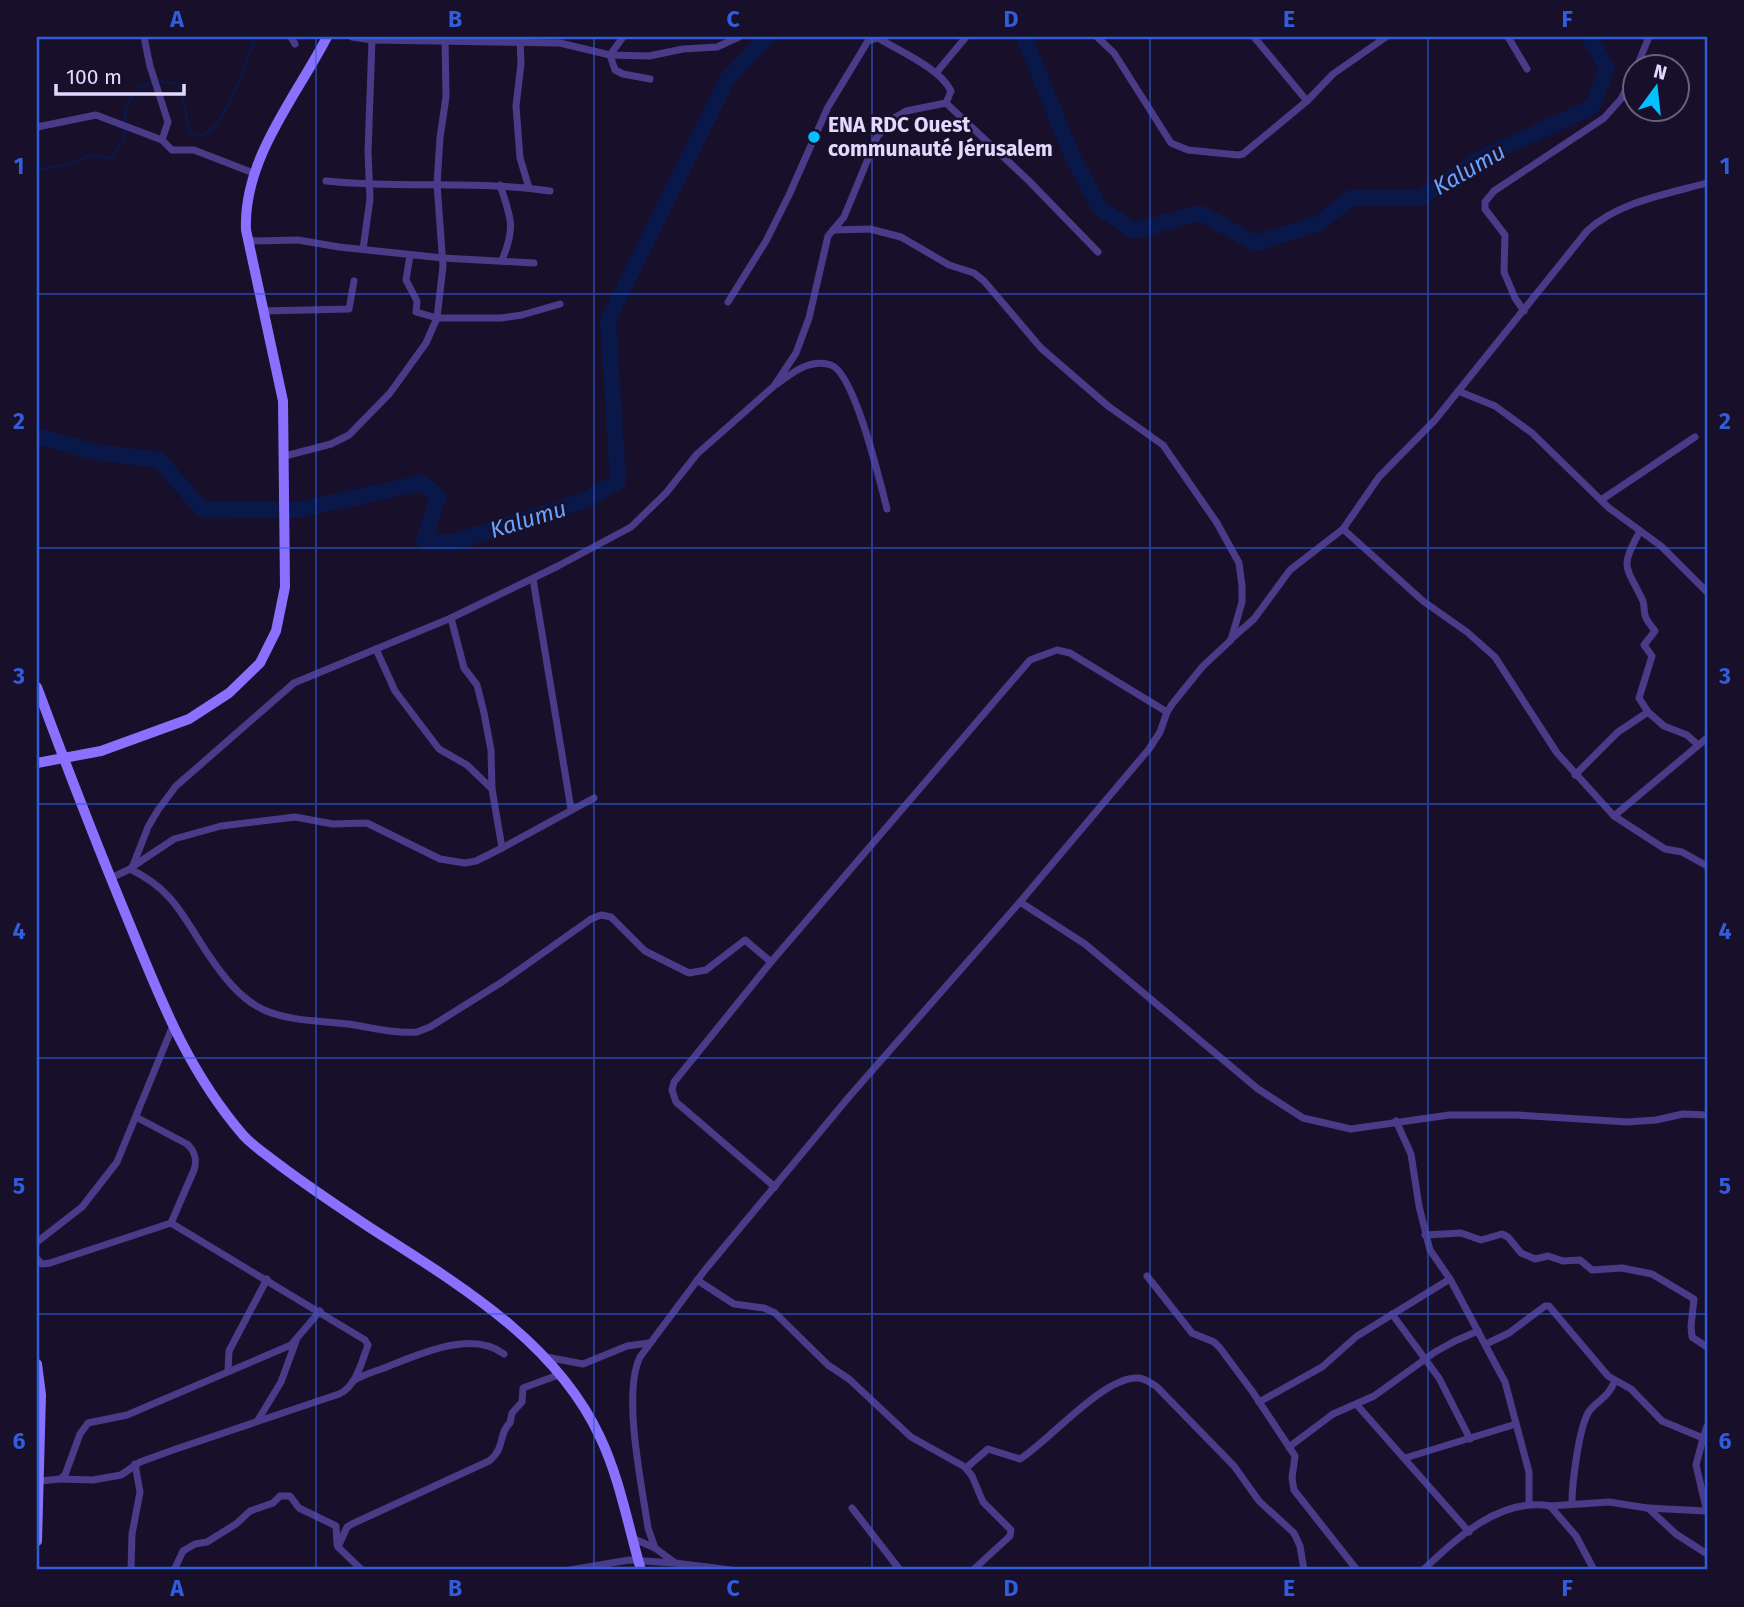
<svg xmlns="http://www.w3.org/2000/svg" width="1744" height="1607" viewBox="0 0 1744 1607" font-family="'Fira Sans',sans-serif">
<style>
.lines{fill:none;stroke-linecap:round;stroke-linejoin:round}
.stream{stroke:#0a1849;stroke-width:2.5}
.river{stroke:#0a1849;stroke-width:16}
.street{stroke:#4a3b89;stroke-width:7}
.secondary{stroke:#8970ff;stroke-width:10}
.grid{fill:none;stroke:#315cdc;stroke-width:2;stroke-opacity:0.55}
.poi-dot{fill:#05c0ff;stroke:#18102a;stroke-width:2.5}
.labels{text-anchor:middle;dominant-baseline:central;stroke-width:5;stroke-linejoin:round;paint-order:stroke}
.poi-label{font-size:21px;font-weight:bold;fill:#e3d9ff;stroke:#18102a;text-anchor:start}
.water-label{font-size:23px;font-style:italic;fill:#67a2ff;stroke:#18102a}
.neatline{fill:none;stroke:#315cdc;stroke-width:2.5}
.grid-label{font-size:23px;text-anchor:middle;font-weight:bold;fill:#315cdc}
</style>
<rect width="100%" height="100%" fill="#18102a"/>
<g class="lines">
<path class="stream" d="M37,170L72,163L91,155L111,158C115,152 121,145 124,139C127,130 124,119 126,110C133,84 156,77 179,85C185,101 186,117 190,133L203,136C231,118 243,66 256,37"/>
<g class="river">
<polyline points="1024,37 1072,156 1099,207 1134,231 1200,213 1255,243 1318,224 1351,198 1420,198 1483,157 1592,107 1607,68 1589,37"/>
<polyline points="37,436 94,452 159,460 202,509 297,510 422,483 438,496 424,541 450,543 586,500 618,481 608,320 727,79 767,37"/>
</g>
<g class="street">
<polyline points="144,37 150,66 168,122 162,140"/>
<polyline points="291,37 295,44"/>
<polyline points="352,37 372,40 560,43 610,55 649,56 683,49 717,47 739,37"/>
<polyline points="520,37 521,64 516,106 520,158 529,188"/>
<polyline points="623,37 610,55 615,70 623,74 650,79"/>
<polyline points="1097,37 1114,53 1171,143 1188,150 1238,155 1243,154 1307,101 1333,74 1386,37"/>
<polyline points="1254,37 1307,101"/>
<polyline points="1508,37 1527,69"/>
<polyline points="1637,66 1649,37"/>
<polyline points="936,73 966,37"/>
<polyline points="946,103 1028,180 1098,252"/>
<polyline points="37,127 96,115 162,140 172,150 194,150 256,174"/>
<path d="M326,181C401,189 475,180 550,191"/>
<path d="M500,185C511,218 516,227 502,260"/>
<polyline points="833,230 870,229 901,237 949,265 974,273 984,281 1041,348 1108,406 1163,445 1217,523 1239,563 1242,586 1242,602 1231,640 1203,666 1173,703 1167,712 1160,732 1149,749 1020,902"/>
<polyline points="249,241 298,240 339,247 443,258 534,263"/>
<polyline points="363,249 370,199 368,152 372,40"/>
<polyline points="410,255 406,280 417,301 416,312 437,318 501,318 522,315 560,304"/>
<polyline points="264,311 349,309 354,281"/>
<polyline points="1524,311 1515,298 1504,272 1505,235 1485,209 1485,202 1494,191 1604,118 1621,99 1636,69"/>
<path d="M777,384C793,372 811,358 831,365C855,374 880,482 887,509"/>
<polyline points="1458,391 1495,406 1532,433 1609,508 1661,546 1707,592"/>
<polyline points="285,456 331,444 349,435 390,393 426,343 437,318 443,266 437,184 440,138 446,97 445,37"/>
<polyline points="1601,500 1695,437"/>
<polyline points="1343,529 1423,601 1467,632 1495,657 1557,753 1614,816"/>
<polyline points="533,579 571,809"/>
<polyline points="451,618 464,668 477,685 484,713 491,750 492,788"/>
<path d="M1231,639L1254,619L1290,570L1343,529L1379,477L1435,420L1587,231C1618,202 1667,194 1707,183"/>
<polyline points="376,649 395,691 439,749 467,765 492,789 502,848"/>
<polyline points="1648,712 1664,726 1687,735 1697,744"/>
<polyline points="1707,738 1614,816 1665,849 1682,852 1707,866"/>
<path d="M1575,775L1618,732L1648,712L1639,698L1652,656L1644,645L1655,631C1652,627 1648,622 1646,618C1643,612 1645,607 1643,601C1626,565 1619,569 1640,531"/>
<polyline points="132,867 174,839 221,826 295,817 333,824 367,823 440,859 465,863 476,861 502,848 594,798"/>
<path d="M130,869C174,890 183,917 208,954C222,975 240,999 264,1010C289,1021 321,1021 348,1024C370,1027 394,1034 417,1032L430,1027L502,982L591,919L601,915L611,917L645,951L689,973L706,970L745,940L771,962"/>
<path d="M111,878L132,868L148,827L158,810L176,786L294,683L451,618L558,566L631,527L666,493L697,454L774,386L796,353L809,318L828,236L844,217L877,137L894,118L906,111L946,103L951,91C940,68 899,51 878,38L868,41L828,107L789,195L766,241L728,302"/>
<path d="M136,1117L187,1144C195,1151 197,1161 194,1170L171,1223"/>
<polyline points="1396,1121 1411,1154 1419,1206 1430,1250 1450,1279 1505,1382 1529,1472 1529,1504"/>
<polyline points="775,1187 676,1102 672,1090 674,1082 771,962 1030,660 1057,650 1070,653 1167,712"/>
<polyline points="1425,1235 1461,1233 1481,1240 1502,1234 1508,1237 1521,1253 1535,1259 1548,1256 1563,1261 1580,1260 1592,1270 1622,1268 1652,1274 1694,1299 1691,1326 1692,1337 1707,1347"/>
<polyline points="37,1242 82,1207 117,1162 172,1028"/>
<path d="M37,1259L42,1264L50,1263L171,1223L365,1340L368,1345C362,1361 356,1387 339,1394L176,1449L140,1462L121,1475L93,1480L60,1479"/>
<polyline points="1147,1276 1192,1333 1214,1342 1220,1348 1252,1391 1295,1456 1292,1478 1294,1490 1357,1570"/>
<polyline points="697,1280 734,1304 764,1308 775,1313 828,1365 849,1379 911,1437 965,1467 972,1476 983,1502 1011,1530 1010,1536 973,1570"/>
<polyline points="1392,1314 1439,1378 1470,1439"/>
<polyline points="1486,1344 1509,1333 1545,1306 1549,1306 1608,1376 1631,1389 1662,1421 1703,1438 1696,1465 1707,1512"/>
<polyline points="546,1357 583,1364 627,1346 649,1343"/>
<polyline points="228,1371 229,1351 267,1279"/>
<path d="M353,1381C364,1374 377,1371 389,1366C422,1353 472,1330 504,1354"/>
<polyline points="1259,1402 1322,1367 1357,1336 1450,1279"/>
<polyline points="1357,1405 1469,1532"/>
<polyline points="258,1420 281,1382 296,1341"/>
<polyline points="1707,1426 1703,1438 1707,1441"/>
<polyline points="1289,1447 1333,1414 1374,1396 1435,1352 1455,1341 1478,1331"/>
<polyline points="1405,1458 1516,1424"/>
<path d="M966,1468L988,1449L1020,1459C1050,1440 1104,1376 1138,1378C1145,1378 1151,1383 1157,1387L1234,1466L1259,1501L1294,1533L1300,1546L1304,1570"/>
<polyline points="40,1481 60,1479 65,1475 80,1434 88,1423 127,1415 291,1345 320,1311"/>
<path d="M1572,1503C1572,1484 1579,1424 1590,1410C1601,1397 1606,1400 1615,1381"/>
<polyline points="1550,1506 1609,1502 1647,1508 1706,1511"/>
<polyline points="852,1508 900,1570"/>
<polyline points="1648,1508 1676,1534 1707,1554"/>
<polyline points="632,1538 655,1548 674,1562"/>
<path d="M655,1548L648,1528C642,1486 622,1394 640,1357L705,1270L848,1098L1020,902L1085,944L1258,1089L1303,1118L1351,1129L1449,1115H1516L1627,1122L1656,1120L1683,1114L1707,1115"/>
<polyline points="131,1570 132,1534 140,1492 135,1464"/>
<polyline points="174,1570 183,1551 195,1544 207,1542 236,1524 250,1511 273,1503 280,1496 290,1496 299,1508 336,1526 337,1544"/>
<path d="M362,1570L338,1547L347,1527L352,1524L489,1461C506,1448 498,1433 510,1423L512,1413L522,1402L523,1388L561,1374"/>
<polyline points="570,1570 629,1560 675,1563 731,1570"/>
<path d="M1423,1570C1457,1538 1500,1497 1550,1506L1576,1536L1594,1570"/>
</g>
<g class="secondary">
<path d="M37,687C66,765 96,843 128,920C160,998 187,1070 243,1135C252,1145 263,1152 273,1160C304,1184 336,1205 369,1227C456,1283 555,1340 600,1437C620,1479 628,1526 641,1570"/>
<path d="M37,763L101,751L189,719L229,693L260,663L276,631L285,587L283,401L246,230C243,159 296,97 327,37"/>
<polyline points="37,1364 41,1395 37,1541"/>
</g>
</g>
<path class="grid" d="M316,37V1570M594,37V1570M872,37V1570M1150,37V1570M1428,37V1570M37,294H1707M37,548H1707M37,804H1707M37,1058H1707M37,1314H1707"/>
<circle class="poi-dot" cx="814" cy="137" r="7"/>
<g class="labels">
<g class="poi-label">
<text x="828" y="125">ENA RDC Ouest<tspan x="828" dy="24">communauté Jérusalem</tspan></text>
</g>
<g class="water-label">
<text transform="translate(1469 169) rotate(-30)">Kalumu</text>
<text transform="translate(528 519) rotate(-17)">Kalumu</text>
</g>
</g>
<rect width="1744" height="1607" fill="none" stroke="#18102a" stroke-width="77"/>
<g transform="translate(1656 88) rotate(15)"><circle r="33" fill="#18102a" stroke="#69607f" stroke-width="2"/>
<path d="M0-5L12 26L0 18L-12 26Z" fill="#05c0ff"/>
<text y="-10" font-size="19" font-weight="bold" text-anchor="middle" fill="#e3d9ff">N</text>
</g>
<path d="M56 84v10h128v-10" fill="none" stroke="#e3d9ff" stroke-width="3.5"/>
<text x="66" y="84" font-size="21" fill="#e3d9ff" stroke="#18102a" stroke-width="5" paint-order="stroke">100 m</text>
<rect x="38" y="38" width="1668" height="1530" class="neatline"/>
<g class="grid-label">
<text x="177" y="27">A</text>
<text x="455" y="27">B</text>
<text x="733" y="27">C</text>
<text x="1011" y="27">D</text>
<text x="1289" y="27">E</text>
<text x="1567" y="27">F</text>
<text x="19" y="174">1</text>
<text x="1725" y="174">1</text>
<text x="19" y="429">2</text>
<text x="1725" y="429">2</text>
<text x="19" y="684">3</text>
<text x="1725" y="684">3</text>
<text x="19" y="939">4</text>
<text x="1725" y="939">4</text>
<text x="19" y="1194">5</text>
<text x="1725" y="1194">5</text>
<text x="19" y="1449">6</text>
<text x="1725" y="1449">6</text>
<text x="177" y="1596">A</text>
<text x="455" y="1596">B</text>
<text x="733" y="1596">C</text>
<text x="1011" y="1596">D</text>
<text x="1289" y="1596">E</text>
<text x="1567" y="1596">F</text>
</g>
</svg>
